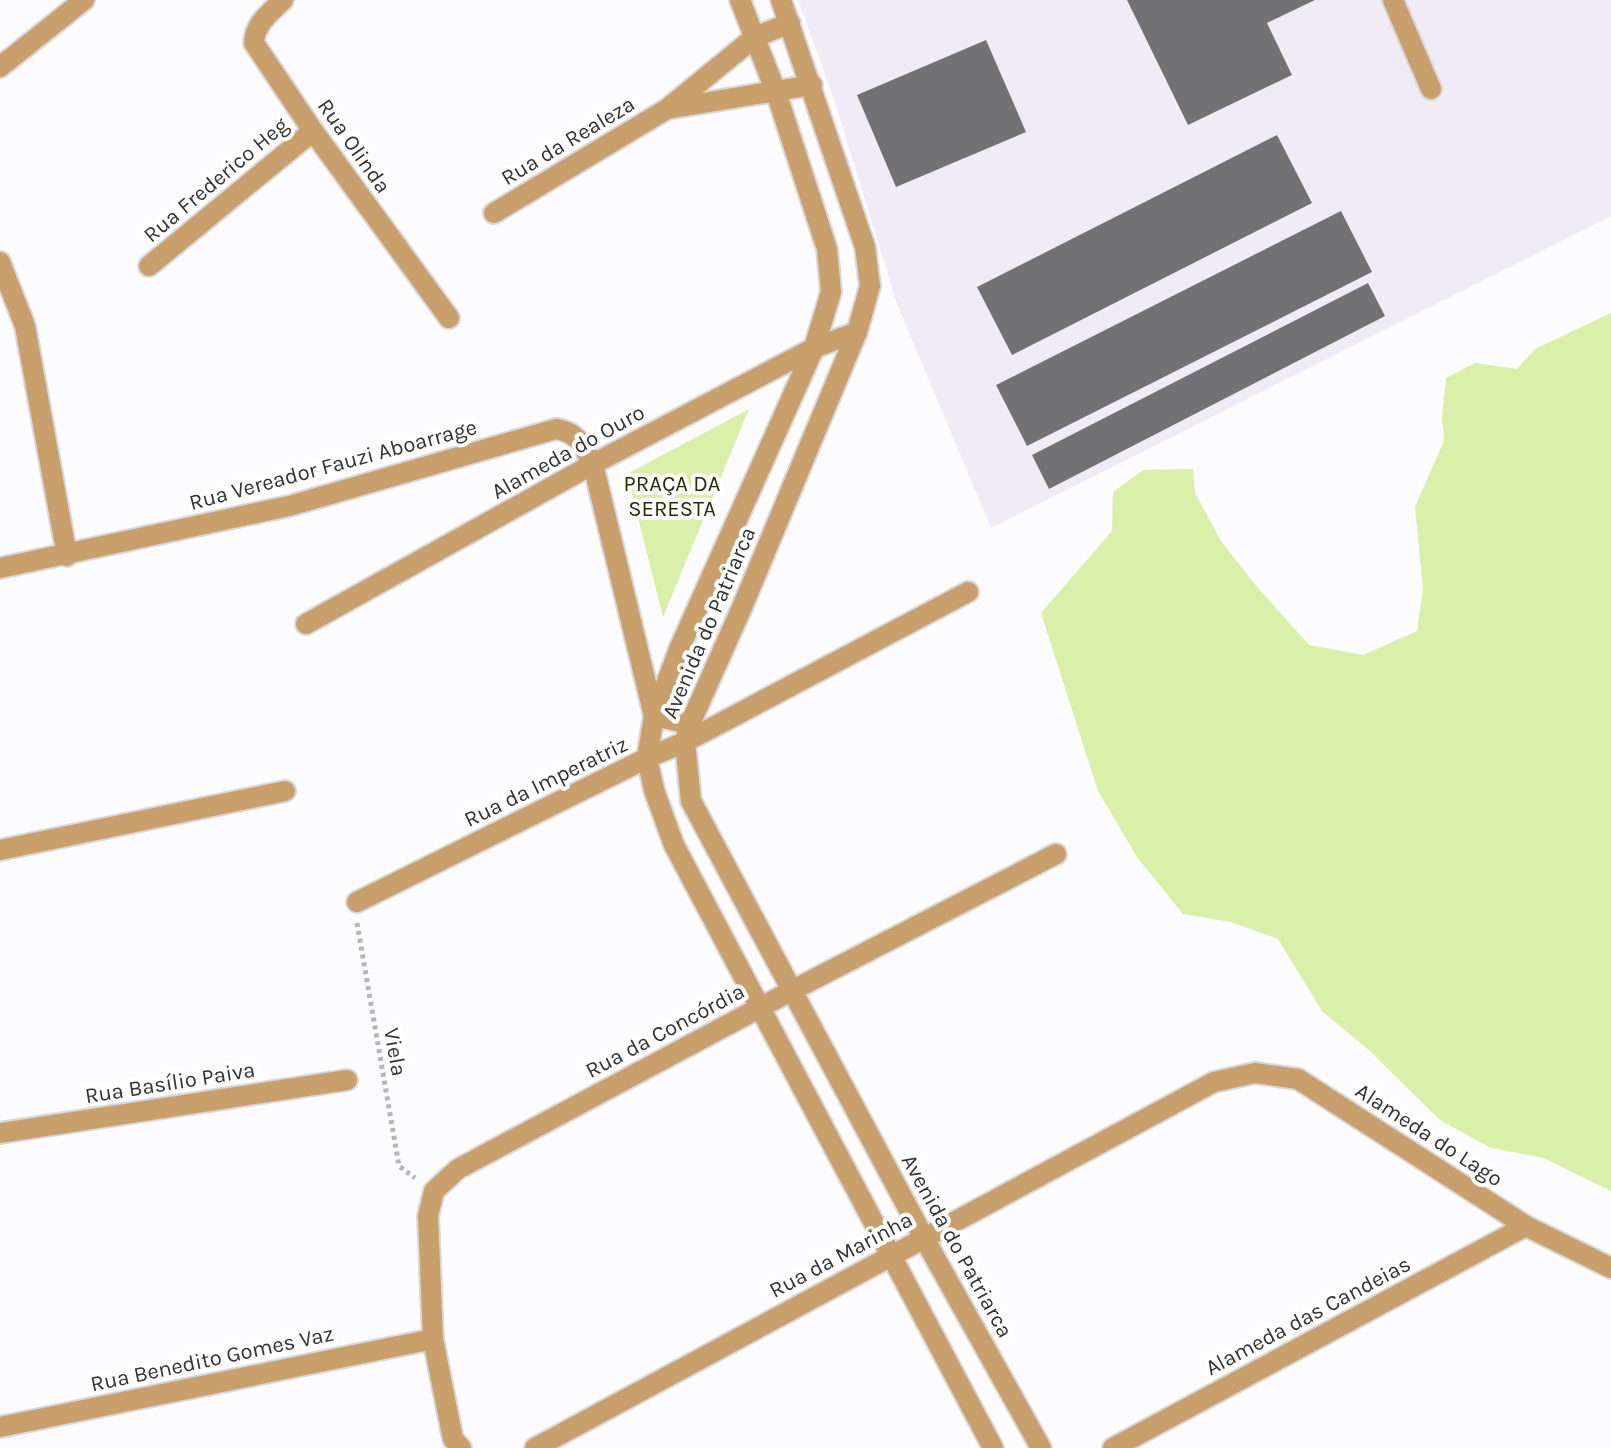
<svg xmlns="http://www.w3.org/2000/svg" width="1611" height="1448" viewBox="0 0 1611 1448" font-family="Karla,sans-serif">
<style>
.built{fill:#f0ecf7}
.green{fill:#d8f0a7}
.building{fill:#727275}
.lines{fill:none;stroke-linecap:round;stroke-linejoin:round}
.minor-casing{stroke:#d8d7da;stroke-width:24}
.path{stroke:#b6b5b7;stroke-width:5;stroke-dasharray:4 4;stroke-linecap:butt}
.minor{stroke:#c9a06b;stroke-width:20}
.labels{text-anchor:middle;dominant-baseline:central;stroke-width:8;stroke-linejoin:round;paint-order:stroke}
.street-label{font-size:22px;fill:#333234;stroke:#fff}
.park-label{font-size:22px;fill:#242e05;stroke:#fff}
</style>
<rect width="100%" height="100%" fill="#fcfbfe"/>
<polygon class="built" points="798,0 1611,0 1611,216 991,528 897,304 835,102"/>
<g class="green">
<polygon points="1611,313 1611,1191 1544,1158 1491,1148 1440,1120 1370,1051 1322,1011 1278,939 1231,922 1183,914 1137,857 1098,791 1041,613 1112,531 1113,492 1143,470 1193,469 1195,493 1221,541 1257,587 1309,645 1363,655 1417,631 1423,589 1415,507 1444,441 1442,417 1446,378 1475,363 1517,369 1535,349"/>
<polygon points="749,409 663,617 627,474"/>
</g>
<g class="building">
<polygon points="1127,0 1315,0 1267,23 1292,75 1188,125"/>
<polygon points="986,40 1026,132 896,187 857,95"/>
<polygon points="1277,135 1312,203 1012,355 977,287"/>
<polygon points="1341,211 1372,272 1027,446 996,385"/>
<polygon points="1368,283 1385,316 1049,489 1032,455"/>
</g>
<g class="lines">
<defs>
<g id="minor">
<path d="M283,0C270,13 255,23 254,43L313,131L449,318"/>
<polyline points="740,0 776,92 827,249 831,292 814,348 680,647 654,716 647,758 654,790 674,845 993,1448"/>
<polyline points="781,0 865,247 870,286 857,332 743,605 690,724 685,742 691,801 924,1238 1041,1448"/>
<polyline points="1393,0 1431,89"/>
<polyline points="0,67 84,0"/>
<polyline points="667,109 812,85"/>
<polyline points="494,213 667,109 755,37 790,23"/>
<polyline points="0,262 25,326 67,556"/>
<polyline points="149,266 313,131"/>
<path d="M0,568L289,506L556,429C578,432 583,446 593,464L654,716L690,724"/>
<polyline points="306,624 593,464 814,348 857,332"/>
<polyline points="0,850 285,791"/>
<polyline points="357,902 647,758 685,742 968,592"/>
<polyline points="0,1133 347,1080"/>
<polyline points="0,1427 433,1339"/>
<polyline points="461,1448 453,1439 433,1339 428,1216 434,1191 458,1169 791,991 1056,854"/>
<polyline points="535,1448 1214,1082 1255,1073 1298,1079 1526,1226 1611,1268"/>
<polyline points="1113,1448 1526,1226"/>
</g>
</defs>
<use href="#minor" class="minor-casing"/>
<polyline class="path" points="357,923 399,1166 415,1178"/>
<use href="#minor" class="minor"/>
</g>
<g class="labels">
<g class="street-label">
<text transform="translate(568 141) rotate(-31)">Rua da Realeza</text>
<text transform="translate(354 146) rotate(55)">Rua Olinda</text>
<text transform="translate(216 180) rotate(-40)">Rua Frederico Heg</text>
<text transform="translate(568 452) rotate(-29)">Alameda do Ouro</text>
<text transform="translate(333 465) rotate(-15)">Rua Vereador Fauzi Aboarrage</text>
<text transform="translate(709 623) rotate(-67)">Avenida do Patriarca</text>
<text transform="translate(546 782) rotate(-26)">Rua da Imperatriz</text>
<text transform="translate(665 1031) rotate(-28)">Rua da Concórdia</text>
<text transform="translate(395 1052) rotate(80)">Viela</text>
<text transform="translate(170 1083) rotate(-9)">Rua Basílio Paiva</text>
<text transform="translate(1429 1135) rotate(33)">Alameda do Lago</text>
<text transform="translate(957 1246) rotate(61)">Avenida do Patriarca</text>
<text transform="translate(841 1255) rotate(-28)">Rua da Marinha</text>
<text transform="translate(1308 1316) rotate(-28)">Alameda das Candeias</text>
<text transform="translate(212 1359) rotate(-12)">Rua Benedito Gomes Vaz</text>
</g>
<g class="park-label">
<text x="672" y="484">PRAÇA DA<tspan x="672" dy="25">SERESTA</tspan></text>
</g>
</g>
</svg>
